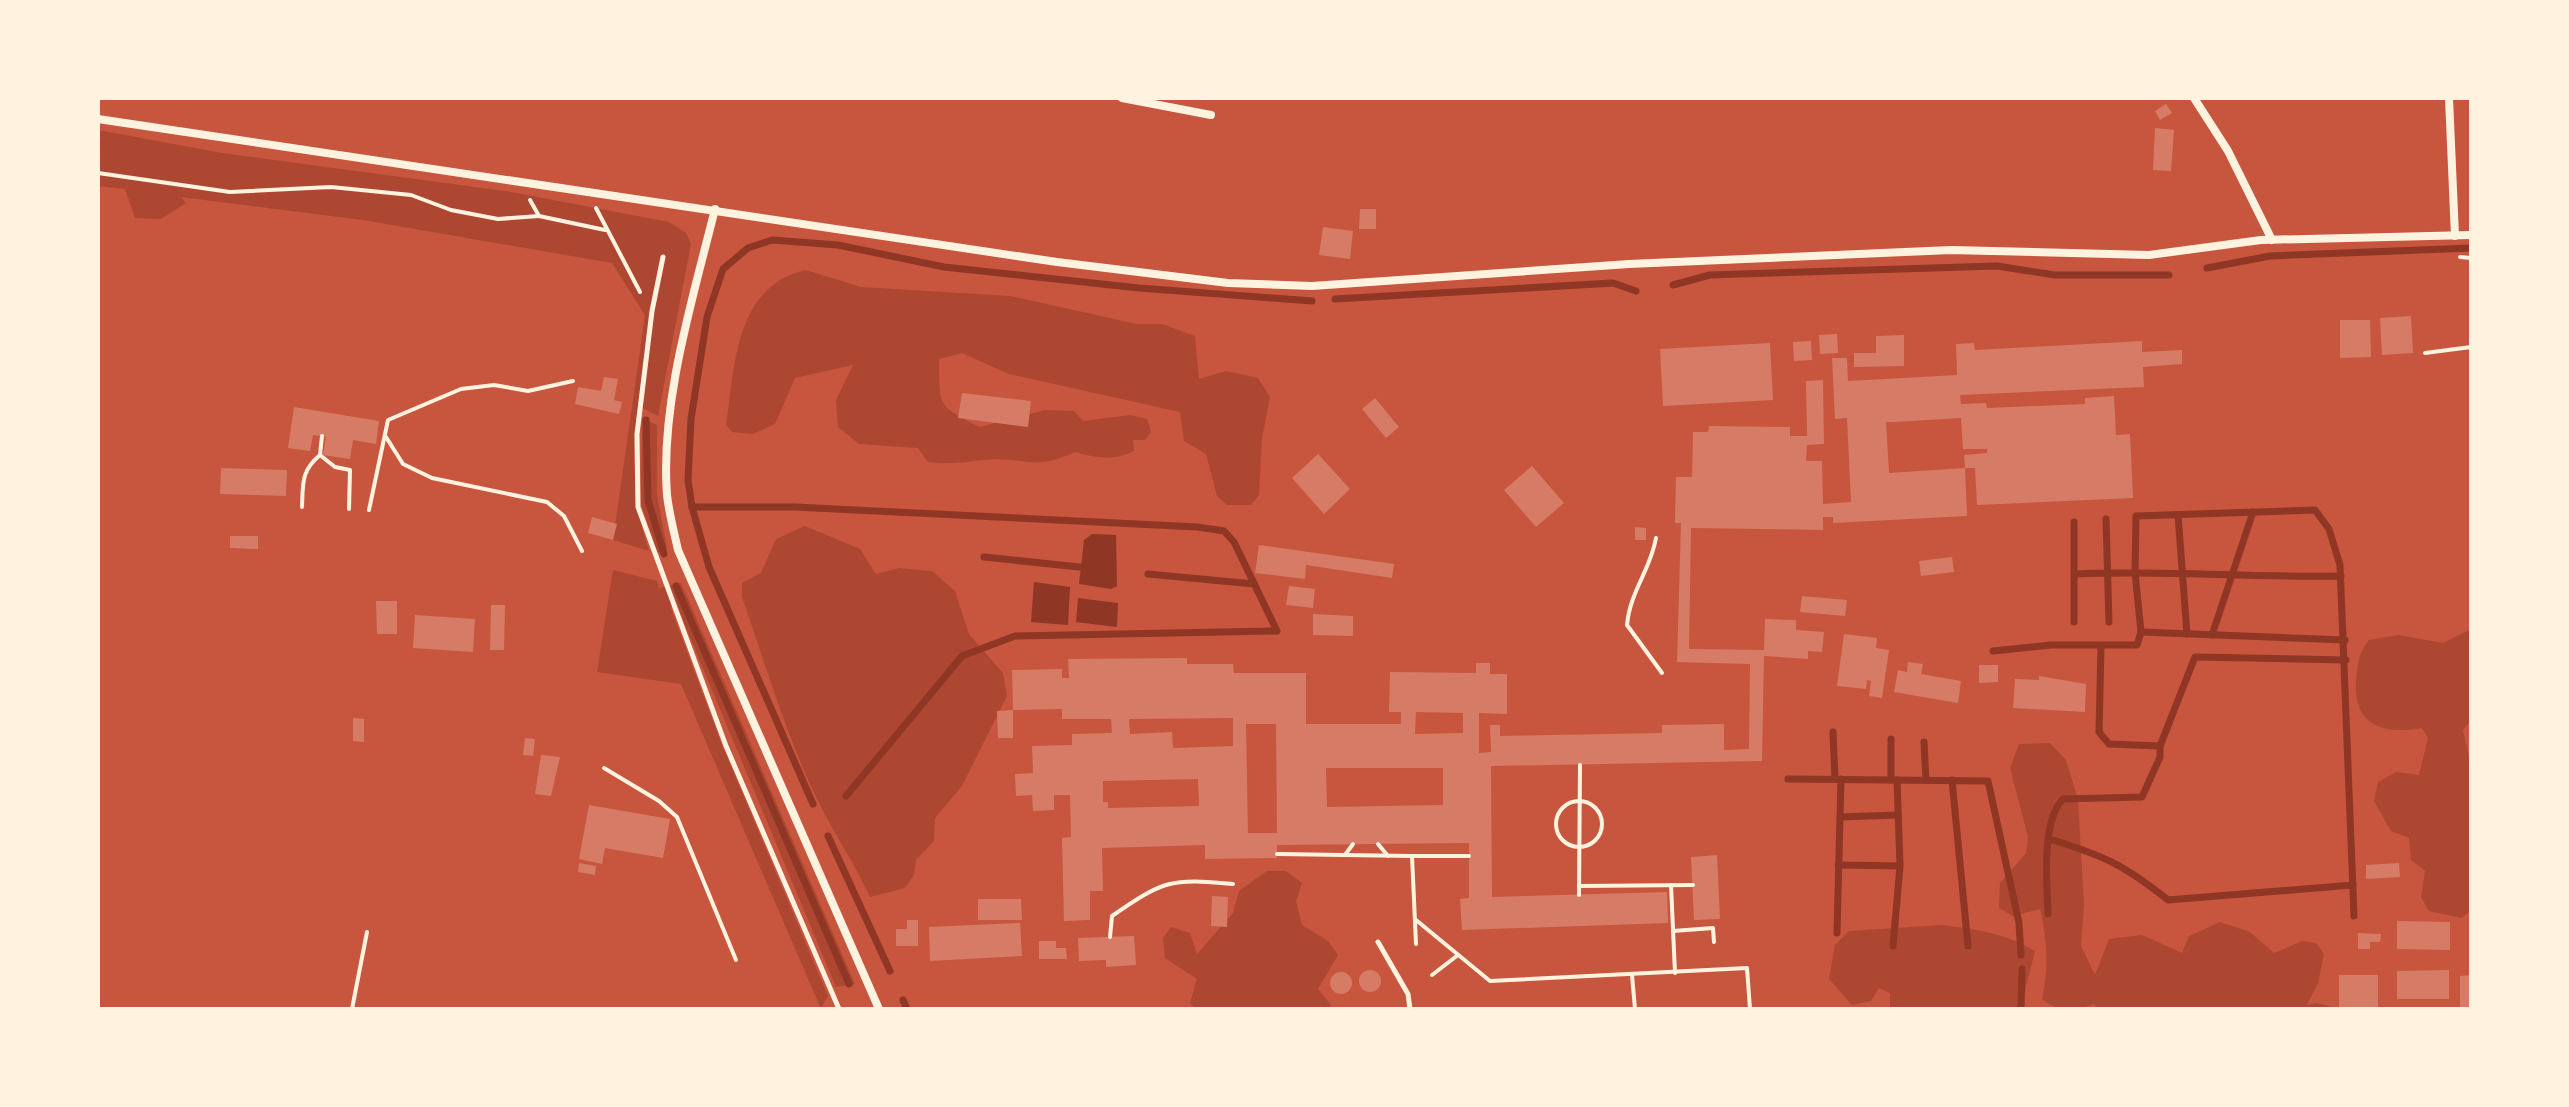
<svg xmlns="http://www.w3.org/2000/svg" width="2569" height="1107" viewBox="0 0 2569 1107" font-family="Barlow,sans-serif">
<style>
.green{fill:#ae4732}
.water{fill:#8f3625}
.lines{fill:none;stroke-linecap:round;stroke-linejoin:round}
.stream{stroke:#8f3625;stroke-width:7}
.building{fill:#d67c66;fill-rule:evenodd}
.path{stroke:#fff3e0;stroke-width:4}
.service{stroke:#fff3e0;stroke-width:5}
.minor{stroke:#fff3e0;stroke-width:8}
</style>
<rect width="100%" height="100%" fill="#c8553d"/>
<g class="green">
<path d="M98,130L222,153L511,192L669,222L686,233L691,244L658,416L638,406C630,456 634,503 649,551L613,540L645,315L612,263L363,220L181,197L186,203L161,219L135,218L125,189L98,186Z"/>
<path d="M806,270L861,287L1010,296L1137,324H1162L1195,336L1199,379L1226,371L1258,378L1270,397L1262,438L1259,495L1251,505H1227L1217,496L1206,454L1184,441L1180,412L1009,374L962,353L939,359C940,407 936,405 980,427L1045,410L1074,411L1083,421L1130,415L1147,419L1151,432L1145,440H1133L1134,451C1114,461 1096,458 1075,452C1034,472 1024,456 984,460C963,462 949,465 928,462L918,448L859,444L838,427L836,400L853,365L795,378L775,424L753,434L732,432L726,425C735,367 734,286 806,270Z"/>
<polygon points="642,418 657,425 657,495 667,548 664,554 657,552 641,504"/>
<path d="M805,526L860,549L876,574L899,568L932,571L955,591L969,634L1003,673L1007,696L962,786L935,818L934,841L916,860L914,875L905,888L870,897C855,864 836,837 820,805C787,739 766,666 742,597V583L761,573L776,539Z"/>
<polygon points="613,570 657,581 659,588 681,583 855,984 836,987 677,606 670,606 720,740 828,996 821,1009 681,684 597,672"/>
<path d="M2471,629V720L2463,730L2471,766V910L2462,918L2429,911L2421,897L2425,871L2411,860L2409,838L2391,831L2374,801L2378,782L2396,772L2419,775L2428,738L2422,728C2383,735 2353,725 2356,681C2358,663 2358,654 2369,640L2398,635L2443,643Z"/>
<path d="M2050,743L2066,760L2078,799L2084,904L2081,946L2095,975L2109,939L2142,935L2182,953L2189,936L2220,922L2250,932L2274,953L2302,941L2316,943L2324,954L2318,983L2307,1005L2316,1003L2340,1009H2098L2094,1004C2074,1012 2058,1012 2042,999C2049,967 2047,940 2040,909L2013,916L1999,908L2000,883L2026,853L2028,837L2010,768L2019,744Z"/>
<polygon points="1267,871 1286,871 1302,883 1296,901 1302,925 1328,941 1338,955 1318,989 1331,1005 1329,1009 1196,1009 1190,1003 1197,979 1165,958 1163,938 1171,927 1190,933 1197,954 1233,913 1239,891"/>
<path d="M1942,925C1974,929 2006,933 2035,951L2021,1006L2013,1009H1890V993L1879,988L1871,1001L1852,1005L1829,979L1835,945L1849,931Z"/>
</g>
<g class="water">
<polygon points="1092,534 1116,535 1117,586 1111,589 1079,584 1084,540"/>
<polygon points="1034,582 1070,587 1068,625 1031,622"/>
<polygon points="1078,598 1118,603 1117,627 1076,622"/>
</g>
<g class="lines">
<g class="stream">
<polyline points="2207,268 2270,256 2471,248"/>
<polyline points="1673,285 1710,275 1997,266 2055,275 2169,275"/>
<polyline points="1335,299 1613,283 1636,291"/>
<polyline points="646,420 648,500 664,554"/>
<polyline points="692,507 795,507 1197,527 1224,531 1234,542 1277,631 1015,636 962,656 846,796"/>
<polyline points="2178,515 2187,634"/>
<polyline points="2106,519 2109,622"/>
<polyline points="2074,522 2074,622"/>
<polyline points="984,557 1079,567"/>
<polyline points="1148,574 1254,584"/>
<path d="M2075,574C2164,570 2252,578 2341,576"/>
<polyline points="676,586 849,984"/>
<polyline points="2141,632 2345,640"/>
<polyline points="2212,635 2253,512"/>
<polyline points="1993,651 2051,645 2137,645 2141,632 2135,572 2136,516 2315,510 2329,529 2340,565 2354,916"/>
<polyline points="1833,732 1835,779"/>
<polyline points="1891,739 1891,780"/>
<polyline points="1924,742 1926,780"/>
<polyline points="2160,746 2195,657 2346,660"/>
<polyline points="1788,779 1988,781 2019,923 2021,955"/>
<polyline points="1952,780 1968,946"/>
<polyline points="813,804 709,567 692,507 688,480 691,419 707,317 723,269 748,248 772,240 838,245 944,267 1139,288 1312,301"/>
<polyline points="1840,817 1898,815"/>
<polyline points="828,836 890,971"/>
<path d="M2050,839C2104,856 2123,864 2168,900L2353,885"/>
<polyline points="1838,865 1900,866"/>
<path d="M2048,914C2047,884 2041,821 2063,799L2142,797L2160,757V746L2109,744L2099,732L2101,647"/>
<polyline points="1837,933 1841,779"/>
<polyline points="1893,946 1900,866 1897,780"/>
<polyline points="903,1000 907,1009"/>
<polyline points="2021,1009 2022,969"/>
</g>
</g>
<g class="building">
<polygon points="2166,104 2172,113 2160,120 2155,111"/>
<polygon points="2155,128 2174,130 2171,171 2153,170"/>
<polygon points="1360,209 1376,209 1376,229 1359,229"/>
<polygon points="1323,227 1353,231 1350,259 1319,255"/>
<polygon points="2411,316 2413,353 2382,355 2380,318"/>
<polygon points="2340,320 2370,320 2371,357 2340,358"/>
<polygon points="1837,334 1838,353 1820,354 1819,335"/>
<polygon points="1904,335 1904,366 1854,367 1854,353 1876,353 1876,336"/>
<polygon points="1811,341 1812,360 1794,361 1793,342"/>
<path d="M2142,341V352L2182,350V364L2143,367L2144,387L1960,395L1961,404L1986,403L1987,408L2085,404V398L2114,396L2116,435L2130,434L2133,498L1977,505L1975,468H1965L1964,455L1987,453V449H1963L1961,418L1895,422H1886L1889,473L1965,468L1967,516L1833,523V517H1823V530L1691,528L1689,649L1764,650L1765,619L1796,620V630L1824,632L1822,652L1808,651V659L1764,656L1762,761L1491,766L1492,897L1667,892L1668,923L1462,930L1460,899L1469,898V843L1277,845V858L1205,859V845L1102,848L1103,891H1090V920L1064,921L1062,838L1071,837L1070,795H1054V810L1033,811L1032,795L1016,796L1015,774L1033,773L1032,746L1072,745V734L1112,733L1111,719H1062V709L1013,710L1012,670L1062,669V678H1069L1068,659L1187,658V664H1233L1234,673H1306V724H1401V712H1389L1390,672L1476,673V663H1490V674H1507V714L1479,713V753L1491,752L1490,725H1500V736L1662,733V725L1724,724V750L1749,749L1750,664L1677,662L1681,523H1675L1676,477H1692L1693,432H1708L1709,426L1790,427V436H1807L1806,381L1823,380L1824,444L1807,445L1806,461H1822L1823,504L1851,502L1847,418L1835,419L1832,358H1847L1848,381L1957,375L1956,344L1974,343L1975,350ZM1416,712L1463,713V733L1415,734ZM1233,718V746L1173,748L1172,732L1130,734L1129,719ZM1246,724H1276L1277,833H1248ZM1326,768H1443V805L1327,807ZM1198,779L1199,806L1108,808V802H1103V781Z"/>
<polygon points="1770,343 1773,400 1663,406 1660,349"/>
<polygon points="604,377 618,379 614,400 622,402 619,414 575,404 578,387 601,391"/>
<polygon points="962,393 1031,401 1028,427 958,418"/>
<polygon points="1375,398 1399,427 1386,438 1362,409"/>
<polygon points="294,407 379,421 376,444 353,440 350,459 323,455 326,437 313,435 310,451 288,448"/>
<polygon points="1318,454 1350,489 1324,514 1292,478"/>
<polygon points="1532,466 1564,503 1536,527 1504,490"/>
<polygon points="221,468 287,470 286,496 220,494"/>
<polygon points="592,517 617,524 613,540 588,533"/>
<polygon points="1635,527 1646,528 1646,540 1635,540"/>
<polygon points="230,536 258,536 258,549 230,548"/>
<polygon points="1259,545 1394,564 1392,578 1306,565 1305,579 1255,573"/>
<polygon points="1952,557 1954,572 1921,576 1919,561"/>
<polygon points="1289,586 1315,589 1313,608 1286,605"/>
<polygon points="1802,596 1847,600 1845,616 1800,612"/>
<polygon points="376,601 397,601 397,634 377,634"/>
<polygon points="491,605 505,605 504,650 490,650"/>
<polygon points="1313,614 1353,616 1353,636 1313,635"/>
<polygon points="415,615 475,619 473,652 413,648"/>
<polygon points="1844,634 1877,638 1876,648 1889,650 1882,698 1869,696 1871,681 1867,680 1866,689 1837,686"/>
<polygon points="1908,662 1923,664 1921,674 1961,681 1958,703 1894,692 1898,670 1907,672"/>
<polygon points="1979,665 1998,665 1998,682 1979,683"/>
<polygon points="2039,676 2086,684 2085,712 2013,708 2015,679 2039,680"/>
<polygon points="1013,710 1013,738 998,738 997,711"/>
<polygon points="353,718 364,719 364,742 353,741"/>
<polygon points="525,738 535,739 533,756 523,755"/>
<polygon points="541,755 560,757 551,796 535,794"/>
<polygon points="589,805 670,819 663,858 605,848 602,864 579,859"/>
<polygon points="1717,855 1720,919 1694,920 1691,857"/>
<polygon points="579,863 596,866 595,875 578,872"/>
<polygon points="2399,863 2400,877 2366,879 2366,865"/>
<polygon points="1212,896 1228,897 1227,927 1211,926"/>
<polygon points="978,899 1021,899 1022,920 978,920"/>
<polygon points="907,920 918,920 918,946 896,946 896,929 907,929"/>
<polygon points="2397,921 2450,922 2450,950 2397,949"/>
<polygon points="1020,923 1022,956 930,961 929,927"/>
<polygon points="2358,933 2381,934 2380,942 2370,942 2370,949 2358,949"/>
<polygon points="1134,936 1136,965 1106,967 1106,960 1079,961 1078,938"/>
<polygon points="1039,941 1056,941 1056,948 1066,948 1067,959 1039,959"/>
<circle cx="1370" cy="981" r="11"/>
<polygon points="2449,970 2449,999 2397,999 2397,971"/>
<circle cx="1341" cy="983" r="11"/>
<rect x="2339" y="975" width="39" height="34"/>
<polygon points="2471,975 2471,1009 2460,1009 2460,976"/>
</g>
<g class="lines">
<g class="path">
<polyline points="98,173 230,192 331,187 411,195 451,210 498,219 539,216"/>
<polyline points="530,200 539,216 605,230"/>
<polyline points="596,208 640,292"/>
<polyline points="2460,257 2471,258"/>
<polyline points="2425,353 2471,347"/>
<polyline points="322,436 320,455 335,467 350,470 349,509"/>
<polyline points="386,437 403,464 432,478 547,502 564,516 582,551"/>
<path d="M302,507C303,483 301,471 320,455"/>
<polyline points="369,510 388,420 461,389 494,385 528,391 573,381"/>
<path d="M1656,538C1651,569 1630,591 1627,625L1662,673"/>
<polyline points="604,768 659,801 677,817 736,960"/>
<circle cx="1579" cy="824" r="23"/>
<polyline points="1378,844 1388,856"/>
<polyline points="1277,854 1412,856"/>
<polyline points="1345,855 1353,844"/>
<polyline points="1671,885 1675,973"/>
<polyline points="1579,886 1693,885"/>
<polyline points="1579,895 1580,765"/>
<polyline points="1416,920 1490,981 1747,968 1750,1009"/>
<polyline points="1673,931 1713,928 1714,942"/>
<path d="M1110,937L1112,916C1164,880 1171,878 1233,884"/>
<polyline points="1416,944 1412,856 1469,856"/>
<polyline points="1432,975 1458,955"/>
<polyline points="1632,975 1635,1009"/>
<polyline points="352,1009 367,932"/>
</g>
<g class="service">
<polyline points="663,257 652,311 637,434 638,507 726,746 839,1009"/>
<polyline points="1378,942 1408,994 1410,1009"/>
</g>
<g class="minor">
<polyline points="1122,98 1211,115"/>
<polyline points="2194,98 2228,151 2272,240"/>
<polyline points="2449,98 2455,236"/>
<polyline points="98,119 1057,262 1228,283 1312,286 1629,264 1951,250 2149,255 2261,240 2471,235"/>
<path d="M715,209C693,298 660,403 667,495C669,513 674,532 678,550L879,1009"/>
</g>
</g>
<rect width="2569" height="1107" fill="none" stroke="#fff3e0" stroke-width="200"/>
</svg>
